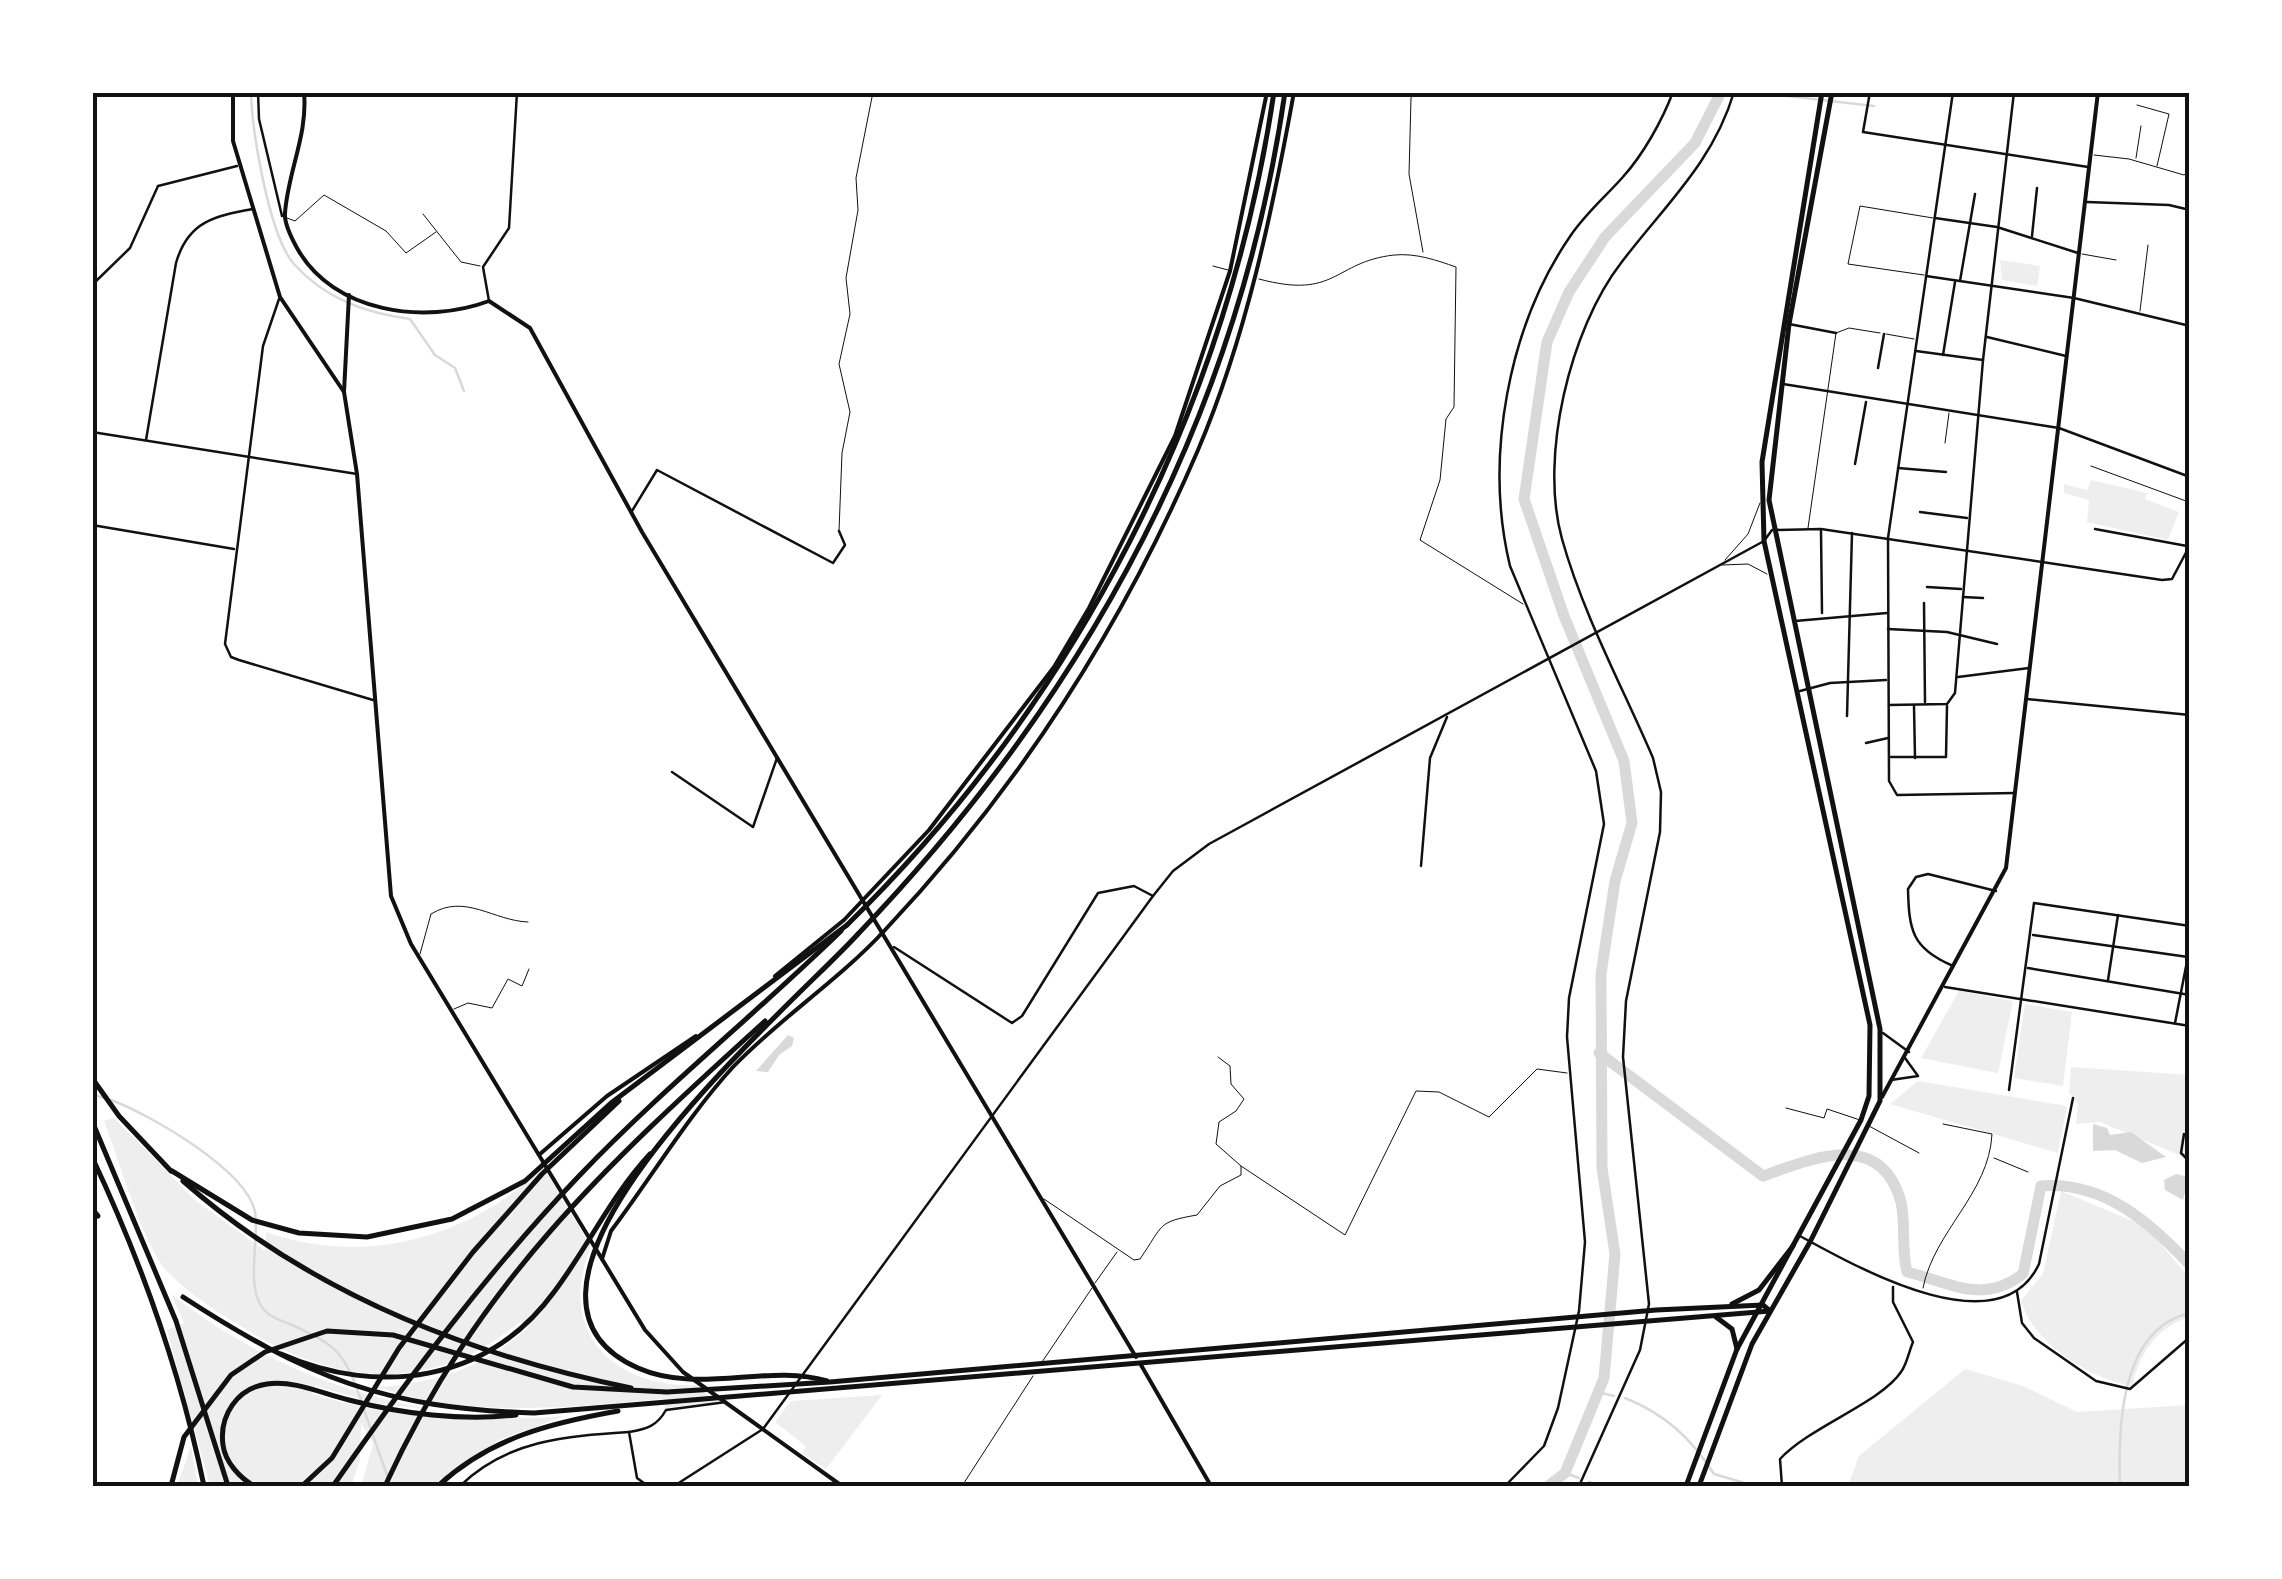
<svg xmlns="http://www.w3.org/2000/svg" width="2282" height="1579" viewBox="0 0 2282 1579" font-family="'Noto Sans',sans-serif">
<style>
.green{fill:#eee}
.water{fill:#d9d9d9}
.lines{fill:none;stroke-linecap:round;stroke-linejoin:round}
.stream{stroke:#d9d9d9;stroke-width:2.5}
.river{stroke:#d9d9d9;stroke-width:11}
.service{stroke:#111;stroke-width:1}
.minor{stroke:#111;stroke-width:2.5}
.tertiary{stroke:#111;stroke-width:4}
.primary{stroke:#111;stroke-width:5}
.trunk{stroke:#111;stroke-width:5}
.motorway{stroke:#111;stroke-width:5}
.neatline{fill:none;stroke:#111;stroke-width:4}
</style>
<rect width="100%" height="100%" fill="#fff"/>
<g class="green">
<polygon points="2000,260 2040,266 2037,286 2002,280"/>
<polygon points="2091,480 2147,493 2145,499 2179,512 2168,540 2087,522 2089,500 2064,493 2064,484 2087,490"/>
<polygon points="1959,991 2013,1001 1998,1073 1921,1058"/>
<polygon points="2025,1004 2072,1012 2063,1086 2014,1078"/>
<polygon points="2071,1067 2189,1075 2189,1159 2100,1122 2076,1124 2078,1104 2069,1093"/>
<polygon points="1918,1081 2067,1106 2058,1153 1890,1104"/>
<path d="M114,1118L195,1200L265,1251L266,1232C365,1267 469,1238 544,1167L591,1247C556,1330 612,1388 696,1385L715,1402L665,1408L663,1399C578,1407 459,1419 379,1387C436,1383 485,1367 528,1328L521,1321C431,1396 334,1386 239,1325C214,1310 185,1291 166,1270C143,1244 118,1157 104,1121Z"/>
<path d="M2061,1191L2147,1227L2189,1278V1317C2159,1326 2137,1355 2133,1386C2090,1379 2033,1343 2021,1301L2043,1274Z"/>
<path d="M171,1294C249,1355 333,1391 430,1409L380,1404L315,1386L312,1394C405,1421 469,1422 565,1416L499,1440L433,1486H361L373,1444L361,1423L360,1461L351,1486H210L167,1330L184,1323Z"/>
<polygon points="1965,1369 2023,1386 2077,1412 2189,1405 2189,1486 1848,1486 1859,1456"/>
<polygon points="882,1395 826,1469 802,1453 806,1446 775,1422 791,1401"/>
<polygon points="191,1446 198,1486 177,1486"/>
</g>
<g class="water">
<polygon points="788,1035 794,1038 792,1046 779,1055 768,1072 756,1071"/>
<polygon points="2093,1124 2107,1128 2110,1135 2131,1132 2166,1157 2142,1163 2115,1150 2093,1151"/>
<polygon points="2176,1174 2189,1177 2183,1200 2165,1190 2164,1180"/>
</g>
<g class="lines">
<g class="stream">
<path d="M251,92C252,131 269,236 294,264C325,299 366,313 410,319L435,355L455,368L464,391"/>
<polyline points="1751,92 1874,106"/>
<polyline points="92,1094 104,1098"/>
<path d="M111,1100C149,1114 247,1170 255,1212C260,1240 244,1289 265,1311C271,1318 283,1321 292,1325C338,1346 344,1352 361,1400"/>
<polyline points="1598,1392 1614,1396"/>
<path d="M1625,1398C1665,1414 1691,1438 1714,1474L1755,1486"/>
<polyline points="363,1407 387,1475"/>
<polyline points="1565,1473 1579,1478"/>
<polyline points="1589,1482 1600,1486"/>
<path d="M2120,1486C2118,1431 2119,1329 2190,1313"/>
</g>
<g class="river">
<path d="M1599,1053L1763,1176C1811,1159 1881,1128 1901,1202C1906,1224 1901,1249 1907,1272C1951,1283 1983,1305 2023,1274L2041,1186C2103,1181 2150,1222 2190,1265"/>
<polyline points="1548,1486 1565,1473 1604,1378 1615,1254 1602,1168 1601,974 1615,881 1632,823 1624,761 1564,616 1524,499 1547,342 1569,292 1605,237 1695,143 1721,92"/>
</g>
<g class="service">
<polyline points="1415,92 1411,98 1409,174 1423,252"/>
<polyline points="2159,92 2170,92"/>
<polyline points="2137,105 2169,114 2157,166"/>
<polyline points="2094,155 2129,159 2184,175 2190,171"/>
<polyline points="2136,158 2141,126"/>
<polyline points="2186,167 2190,155"/>
<polyline points="423,214 461,262 480,266"/>
<polyline points="287,218 295,221 324,195 386,231 406,253 436,232"/>
<polyline points="2082,254 2116,260"/>
<polyline points="1213,266 1228,270"/>
<polyline points="1924,275 1848,264 1860,206 1933,218"/>
<path d="M1259,279C1337,300 1333,262 1394,255C1416,253 1436,260 1456,267L1454,407L1446,419L1440,480L1420,540L1523,604"/>
<polyline points="2140,311 2148,245"/>
<polyline points="1886,334 1914,339"/>
<polyline points="1945,443 1949,413"/>
<polyline points="2091,466 2186,501 2190,493"/>
<polyline points="1808,528 1836,333 1849,328 1880,333"/>
<polyline points="839,531 842,453 850,412 839,364 850,314 846,278 858,210 856,178 873,92"/>
<polyline points="1725,560 1748,534 1760,503"/>
<polyline points="1722,565 1748,564 1767,574"/>
<path d="M420,954L431,914C465,893 494,921 528,922"/>
<polyline points="454,1009 468,1003 492,1008 508,979 522,986 529,969"/>
<polyline points="1786,1108 1824,1118 1827,1109 1860,1120"/>
<polyline points="1869,1126 1919,1153"/>
<polyline points="1994,1158 2028,1172"/>
<polyline points="1241,1166 1345,1235 1416,1091 1439,1092 1489,1117 1537,1069 1567,1073"/>
<path d="M1044,1199L1134,1260L1140,1259C1164,1224 1157,1222 1197,1215L1220,1186L1241,1175V1166L1216,1144L1219,1122L1236,1111L1244,1099L1231,1084L1230,1066L1218,1057"/>
<polyline points="1095,1283 1117,1252"/>
<path d="M1923,1288C1934,1231 1989,1194 1992,1134L1943,1124"/>
<polyline points="1042,1362 1092,1288"/>
<polyline points="962,1486 1033,1376"/>
</g>
<g class="minor">
<polyline points="258,92 259,119 282,216"/>
<polyline points="1870,92 1863,132 2088,167"/>
<polyline points="1953,92 1888,538 1889,781 1897,795 2015,793"/>
<polyline points="2087,202 2169,205 2190,210"/>
<polyline points="1935,218 1997,227 2078,253"/>
<polyline points="2032,236 2037,188"/>
<polyline points="1926,276 2074,298 2190,326"/>
<polyline points="1960,281 1975,194"/>
<polyline points="92,285 130,248 158,186 237,166"/>
<polyline points="279,299 263,346 225,644 231,657 239,660 373,700"/>
<polyline points="489,301 483,267 509,228 517,92"/>
<polyline points="1789,324 1836,333"/>
<polyline points="1987,337 2066,356"/>
<polyline points="1916,351 1983,360"/>
<polyline points="1943,355 1955,282"/>
<polyline points="1878,368 1884,334"/>
<polyline points="1783,384 2059,428 2190,477"/>
<polyline points="92,432 357,474"/>
<path d="M146,440L176,263C188,221 215,216 253,209"/>
<polyline points="1855,464 1866,402"/>
<polyline points="1898,468 1946,472"/>
<polyline points="632,511 657,470 833,563 845,545 839,531"/>
<polyline points="1920,512 1967,518"/>
<polyline points="92,525 234,549"/>
<polyline points="2095,529 2187,546"/>
<polyline points="1821,531 1822,613"/>
<polyline points="1927,587 1961,589"/>
<polyline points="1963,597 1983,598"/>
<polyline points="1924,603 1925,702"/>
<polyline points="1795,621 1887,613"/>
<polyline points="1888,629 1947,632 1997,644"/>
<polyline points="1958,677 2029,668"/>
<polyline points="1800,691 1830,683 1886,680"/>
<polyline points="2027,699 2190,715"/>
<polyline points="1889,705 1947,704 1955,693 1983,360 2014,92"/>
<polyline points="1914,706 1915,758"/>
<polyline points="1847,716 1852,533"/>
<polyline points="1866,743 1888,738"/>
<polyline points="1891,757 1946,757 1947,706"/>
<polyline points="672,772 753,827 777,758"/>
<polyline points="1421,866 1430,758 1447,717"/>
<polyline points="2033,935 2188,957"/>
<polyline points="894,947 1012,1023 1022,1016 1098,893 1134,886 1153,896"/>
<path d="M1951,965C1912,948 1909,930 1908,889L1916,877L1928,874L1996,891"/>
<polyline points="2028,968 2190,995"/>
<polyline points="2108,980 2118,915"/>
<polyline points="1945,987 2190,1026"/>
<polyline points="2175,1023 2190,946"/>
<polyline points="1883,1033 1909,1052"/>
<polyline points="1891,1080 1918,1076 1905,1058"/>
<polyline points="2009,1090 2034,903 2190,926"/>
<polyline points="2184,1134 2181,1153 2190,1162"/>
<path d="M1800,1236C1855,1266 1999,1349 2039,1264L2073,1098"/>
<polyline points="2017,1292 2022,1323 2034,1338 2096,1381 2130,1389 2190,1337"/>
<path d="M460,1486C507,1440 566,1436 629,1432"/>
<path d="M648,1486L637,1478L629,1432C647,1429 657,1426 666,1410L726,1402"/>
<polyline points="674,1486 763,1429 1153,896 1173,871 1209,844 1764,541 1772,530 1821,529 2162,580 2172,579 2190,545"/>
<path d="M1505,1486L1544,1446L1558,1408L1579,1311L1585,1242L1567,1037L1569,998L1604,824L1596,771L1510,566C1484,458 1508,326 1571,235C1586,213 1605,197 1622,178C1643,155 1662,121 1673,92"/>
<path d="M1579,1486L1640,1350L1649,1304L1623,1057L1626,1001L1660,832L1661,792L1653,758C1622,686 1583,614 1562,539C1539,457 1570,329 1621,263C1664,206 1713,163 1734,92"/>
<path d="M1782,1486L1780,1459C1811,1426 1880,1403 1901,1372C1907,1364 1909,1351 1913,1342L1893,1302V1287"/>
</g>
<g class="tertiary">
<polyline points="233,92 233,141 280,297 344,392"/>
<path d="M304,92C308,135 288,171 285,213C284,224 292,239 297,248C333,313 425,325 489,301L530,328L642,532L1136,1357"/>
<polyline points="349,295 344,392 357,474 391,896 411,944 645,1330 683,1372 842,1486"/>
<polyline points="775,976 844,920 929,830 1054,667 1089,608 1175,436 1230,271 1267,92"/>
<polyline points="1882,1097 2006,868 2098,92"/>
<polyline points="540,1154 607,1096 696,1036"/>
<path d="M602,1259L611,1231C651,1178 688,1116 733,1067C780,1018 839,980 885,930C1017,790 1122,627 1198,450C1246,337 1272,213 1294,92"/>
<polyline points="1141,1365 1211,1486"/>
</g>
<g class="primary">
<polyline points="1686,1486 1737,1349 1861,1120 1869,1096 1870,1025 1764,541 1762,462 1822,92"/>
<polyline points="1699,1486 1752,1344 1810,1242 1880,1101 1880,1029 1769,500 1789,324 1832,92"/>
</g>
<g class="trunk">
<path d="M847,925C1075,702 1227,410 1274,92"/>
<path d="M858,934C1084,698 1238,419 1285,92"/>
</g>
<g class="motorway">
<polyline points="92,1078 119,1116 171,1171"/>
<polyline points="92,1121 176,1321 228,1486"/>
<path d="M92,1157C141,1261 181,1374 204,1486"/>
<polyline points="172,1171 252,1220 299,1233 367,1237 452,1219 525,1181 611,1103 847,925"/>
<path d="M183,1181C309,1292 469,1355 631,1388"/>
<polyline points="92,1209 98,1216"/>
<path d="M183,1297C308,1378 384,1408 534,1413L1770,1311"/>
<polyline points="1732,1304 1759,1290 1793,1246"/>
<polyline points="1716,1317 1732,1329 1737,1349"/>
<path d="M281,1354C379,1397 488,1382 554,1292C588,1247 611,1196 650,1154"/>
<path d="M827,1381C768,1363 699,1395 638,1368C457,1288 798,1001 858,934"/>
<polyline points="171,1486 184,1437 231,1375 265,1352 327,1331 393,1335 573,1387 667,1392 830,1382 1656,1310 1763,1305 1770,1311"/>
<path d="M254,1486C240,1478 225,1462 223,1445C219,1416 237,1388 267,1384C295,1380 323,1394 349,1400C402,1414 462,1421 516,1415"/>
<polyline points="302,1486 332,1458 399,1348 473,1252 542,1174 619,1101"/>
<path d="M333,1486C409,1377 487,1272 579,1176C662,1089 756,1014 841,931"/>
<path d="M385,1486C478,1283 603,1168 765,1021"/>
<path d="M438,1486C490,1438 550,1423 618,1411"/>
</g>
</g>
<rect width="2282" height="1579" fill="none" stroke="#ffffff" stroke-width="190"/>
<rect x="95" y="95" width="2092" height="1389" class="neatline"/>
</svg>
